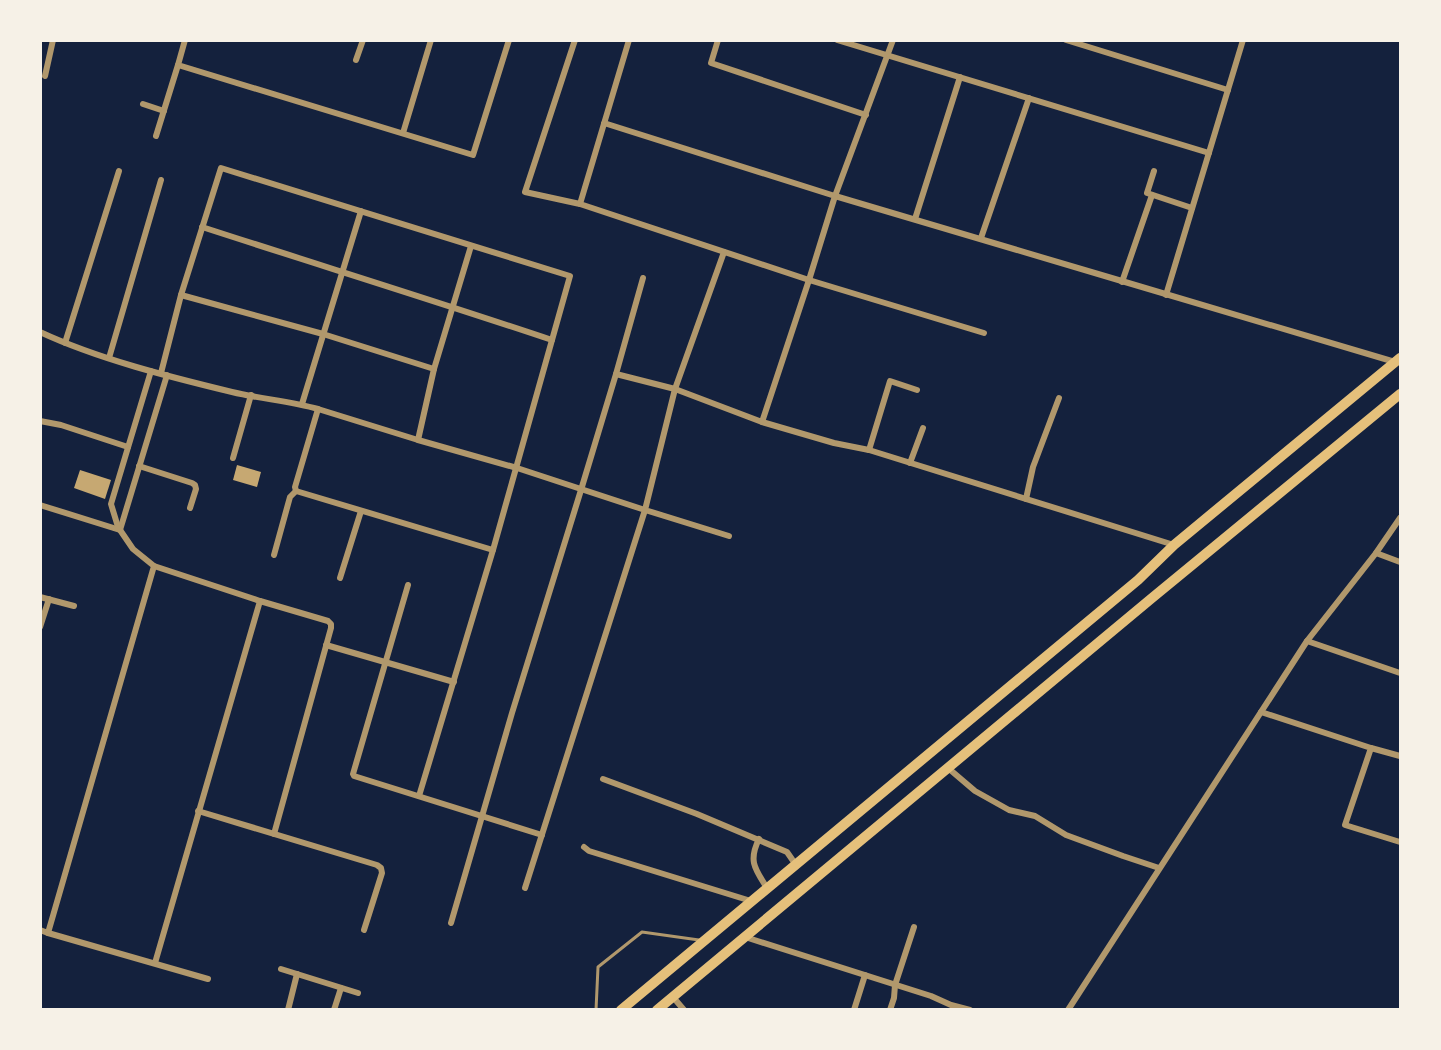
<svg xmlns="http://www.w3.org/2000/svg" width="1441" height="1050" viewBox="0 0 1441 1050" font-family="Signika,sans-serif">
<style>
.building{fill:#c6a872}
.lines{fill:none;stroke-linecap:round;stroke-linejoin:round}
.service{stroke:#b1986c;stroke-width:3}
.minor{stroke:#b1986c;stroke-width:6}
.primary{stroke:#e5c07b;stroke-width:10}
</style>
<rect width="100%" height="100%" fill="#14213d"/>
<g class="building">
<polygon points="237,465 261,472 257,487 233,480"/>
<polygon points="80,470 111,480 105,499 74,488"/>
</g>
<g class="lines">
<polyline class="service" points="596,1010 598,967 642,932 699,940"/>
<g class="minor">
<polyline points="185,40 178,65 473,155 509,40"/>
<polyline points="575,40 525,192 580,204"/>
<polyline points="718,40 711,63 866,115"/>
<polyline points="837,40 1209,153"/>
<path d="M893,40L835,196C1022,250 1208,308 1395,362"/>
<polyline points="1066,40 1228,90"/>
<polyline points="356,60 363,40"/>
<polyline points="45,76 53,40"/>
<polyline points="143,104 164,111"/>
<polyline points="604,123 835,196 809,280 580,204 629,40"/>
<polyline points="403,133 431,40"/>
<polyline points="156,136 178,65"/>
<polyline points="1154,171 1147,193 1192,208"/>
<polyline points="915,219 960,77"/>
<path d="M202,227C319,265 436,301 552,340"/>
<polyline points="981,238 1029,98"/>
<polyline points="724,252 675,389 645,510 729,536"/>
<polyline points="1122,282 1152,195"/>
<polyline points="181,295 323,334 434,369"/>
<polyline points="1166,295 1243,40"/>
<path d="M40,332C98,359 170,377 232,392C261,399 290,401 318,409L418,440L517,468L645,510L525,888"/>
<polyline points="65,343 119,171"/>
<polyline points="109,358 161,180"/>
<polyline points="161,373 181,295 221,168 570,276 493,550 419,796"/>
<polyline points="616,374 675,389 762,422 809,280 984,333"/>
<polyline points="302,404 361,211"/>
<polyline points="318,409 295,487 296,491 493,550"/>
<polyline points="40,421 61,425 128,447"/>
<polyline points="762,422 834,443 869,450 1174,545"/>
<polyline points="418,440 434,369 471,246"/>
<polyline points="869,450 890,381 917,390"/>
<polyline points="233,458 251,395"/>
<polyline points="910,463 923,428"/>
<polyline points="139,466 192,483 195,485 196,489 190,508"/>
<polyline points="1026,499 1033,467 1059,398"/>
<polyline points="40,505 120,530 167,375"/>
<polyline points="1376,553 1400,562"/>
<polyline points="274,555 290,497 296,491"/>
<polyline points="154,566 260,601 155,963"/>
<polyline points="340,578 361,511"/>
<polyline points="408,585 353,774 354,776 542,835"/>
<polyline points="40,597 74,606"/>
<polyline points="260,601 328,621 331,624 331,628 274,834"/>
<polyline points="40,627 49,599"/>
<polyline points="1307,641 1400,673"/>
<polyline points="326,645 454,682"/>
<polyline points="1261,712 1371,748 1345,825 1400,842"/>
<polyline points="1371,748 1400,756"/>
<polyline points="948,768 975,791 1009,810 1035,816 1066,835 1123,856 1159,868"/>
<polyline points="603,779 697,814 787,852 796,865"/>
<polyline points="198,811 377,865 381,868 382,873 364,930"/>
<path d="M759,839C748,861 755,869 767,888"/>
<polyline points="584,847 589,851 751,901"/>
<polyline points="451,923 512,713 581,490 616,374 643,278"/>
<polyline points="40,930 48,933 154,566 133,549 118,527 111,504 151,371"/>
<polyline points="48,933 208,979"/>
<polyline points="745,937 931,996 951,1005 970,1010"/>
<polyline points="281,969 358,993"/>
<polyline points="673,997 684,1010"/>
<polyline points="288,1010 297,974"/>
<polyline points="334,1010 341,988"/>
<polyline points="854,1010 865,975"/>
<polyline points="890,1010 894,998 895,985 914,927"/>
<polyline points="1068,1010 1307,641 1376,553 1400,518"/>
</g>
<g class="primary">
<polyline points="621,1010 1138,580 1174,545 1400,358"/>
<polyline points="657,1010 1152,598 1400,394"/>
</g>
</g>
<rect width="1441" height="1050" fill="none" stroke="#f6f1e7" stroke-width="84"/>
</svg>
